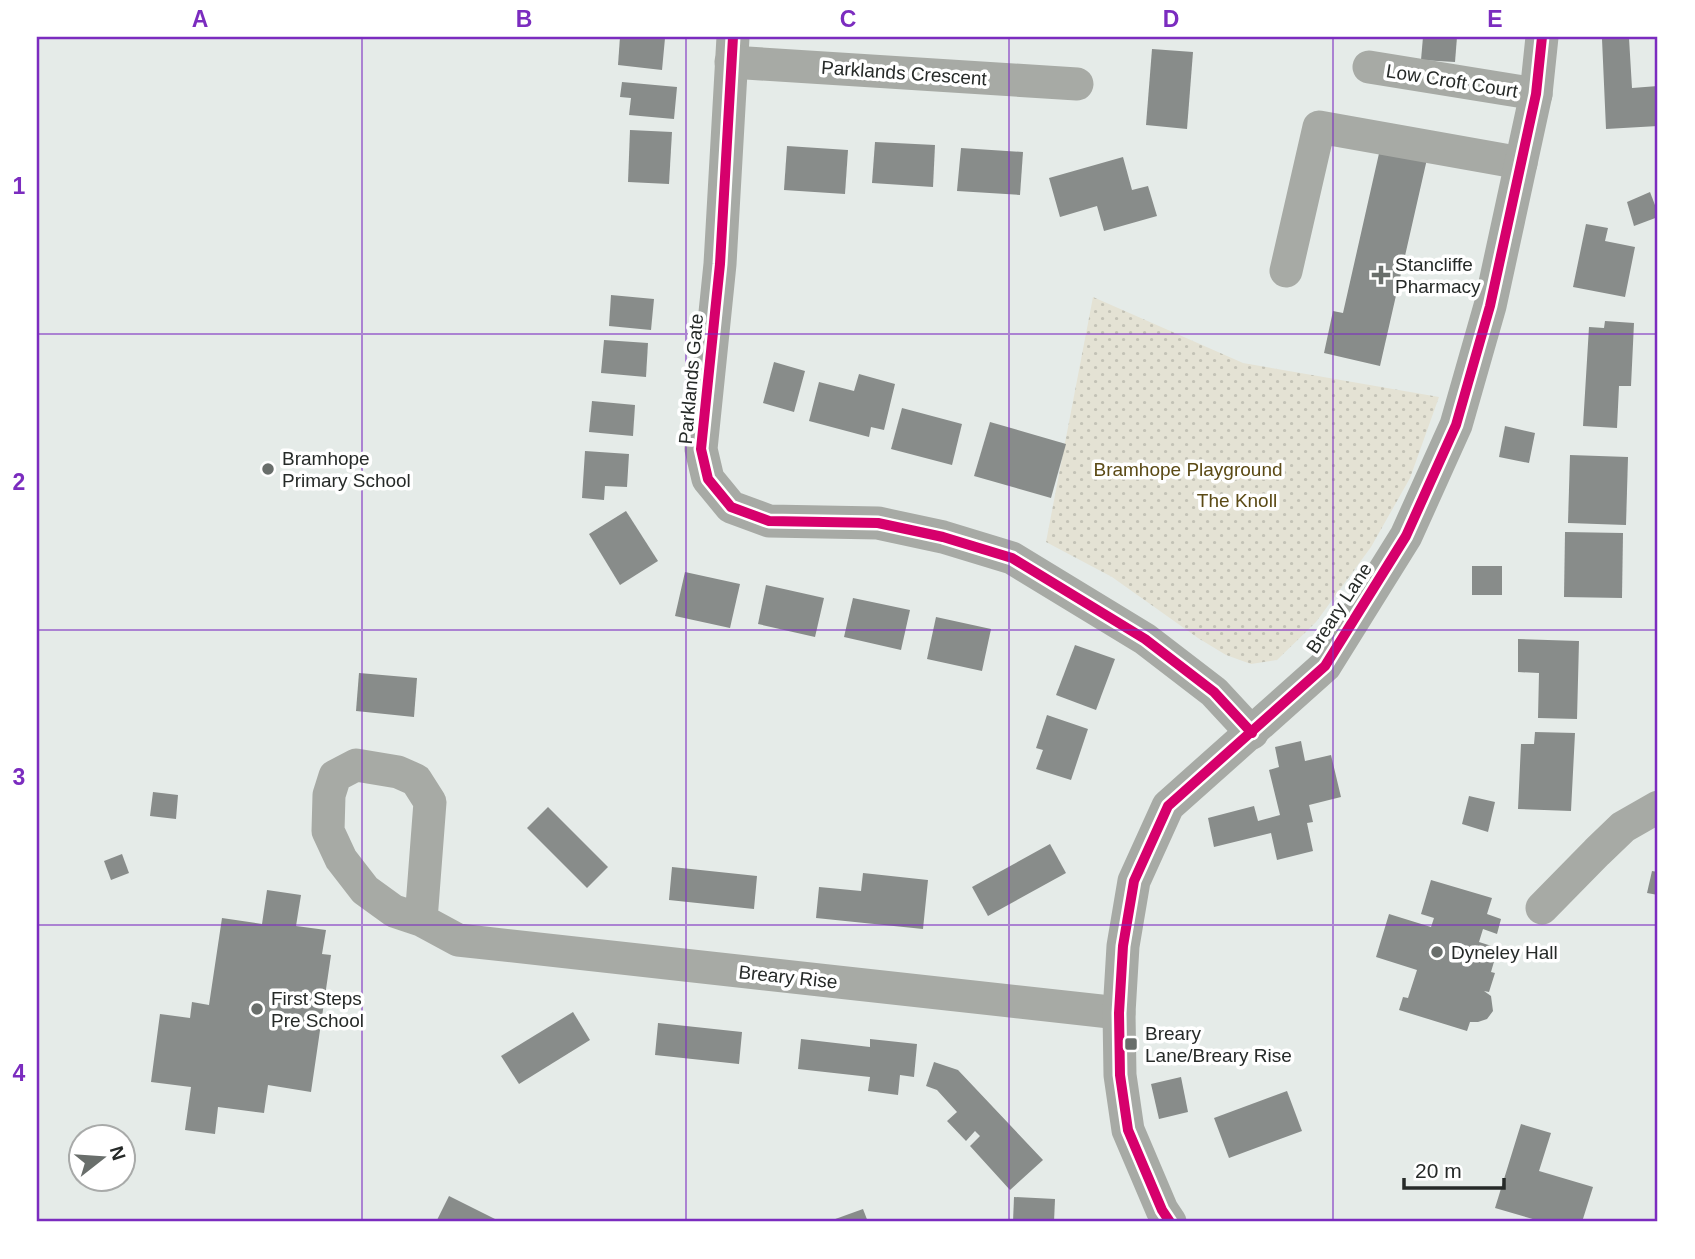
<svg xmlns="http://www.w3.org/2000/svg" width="1695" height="1259" viewBox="0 0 1695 1259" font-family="Helvetica,sans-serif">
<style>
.park{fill:url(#park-dots)}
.building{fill:#888c8a}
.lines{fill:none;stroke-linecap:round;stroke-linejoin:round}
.minor{stroke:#a7aaa5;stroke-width:33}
.cycleway-casing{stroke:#fff;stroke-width:15}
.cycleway{stroke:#d6006c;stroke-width:10}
.grid{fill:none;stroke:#7b2cbf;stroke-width:2;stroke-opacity:0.55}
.poi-dot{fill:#696e6b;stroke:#fff;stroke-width:2.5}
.labels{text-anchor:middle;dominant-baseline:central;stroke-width:7;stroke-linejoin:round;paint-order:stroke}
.street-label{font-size:19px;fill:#262a28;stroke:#fff}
.poi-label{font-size:19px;fill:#262a28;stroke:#fff;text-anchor:start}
.park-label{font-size:19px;fill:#5b4a15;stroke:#fff}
.neatline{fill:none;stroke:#7b2cbf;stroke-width:2.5}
.grid-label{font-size:23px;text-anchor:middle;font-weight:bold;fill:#7b2cbf}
</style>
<defs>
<pattern id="park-dots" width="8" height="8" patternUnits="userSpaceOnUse" patternTransform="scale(1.75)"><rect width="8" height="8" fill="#e4e2d4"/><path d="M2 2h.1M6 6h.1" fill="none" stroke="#c3c2b6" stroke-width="1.8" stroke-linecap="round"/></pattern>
</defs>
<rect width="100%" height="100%" fill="#e5ebe8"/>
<polygon class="park" points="1093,297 1243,363 1439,397 1410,478 1371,547 1316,622 1277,660 1251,664 1226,655 1198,638 1112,577 1046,542"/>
<g class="building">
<polygon points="620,37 665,38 662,70 618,65"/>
<polygon points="1423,37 1457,37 1455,62 1421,60"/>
<polygon points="1629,38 1632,88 1658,86 1658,126 1606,129 1602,39"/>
<polygon points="1152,49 1193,52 1187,129 1146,125"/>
<polygon points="622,82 677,87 674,119 629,115 631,98 620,97"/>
<polygon points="630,130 672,132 669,184 628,182"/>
<polygon points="875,142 935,145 933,187 872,183"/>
<polygon points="787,146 848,150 845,194 784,190"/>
<polygon points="961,148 1023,152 1020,195 957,191"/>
<polygon points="1380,149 1427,159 1380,366 1324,353 1333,311 1343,313"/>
<polygon points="1123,157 1132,190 1148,186 1157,216 1104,231 1097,206 1060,217 1049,178"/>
<polygon points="1650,192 1658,213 1658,217 1634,226 1627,202"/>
<polygon points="1586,224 1608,228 1605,241 1635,247 1625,297 1573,287"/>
<polygon points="611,295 654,299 651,330 609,326"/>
<polygon points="1605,321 1634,323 1631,386 1619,386 1617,428 1583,426 1589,327 1604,328"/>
<polygon points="604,340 648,343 646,377 601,373"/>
<polygon points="774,362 805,371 794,412 763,403"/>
<polygon points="859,374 895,384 884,430 871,427 869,437 809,421 819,382 854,391"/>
<polygon points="592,401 635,405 633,436 589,432"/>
<polygon points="902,408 962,424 952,465 891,449"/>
<polygon points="990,422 1066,444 1051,498 974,476"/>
<polygon points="1505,426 1535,433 1529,463 1499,457"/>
<polygon points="585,451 629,454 627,487 605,486 604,500 582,498"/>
<polygon points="1570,455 1628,457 1626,525 1568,523"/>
<polygon points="626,511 658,561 620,585 589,534"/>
<polygon points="1565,532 1623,533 1622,598 1564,597"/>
<rect x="1472" y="566" width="30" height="29"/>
<polygon points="685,572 740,584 730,628 675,616"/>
<polygon points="766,585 824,598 815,637 758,624"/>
<polygon points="853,598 910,610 901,650 844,637"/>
<polygon points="936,617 991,629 982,671 927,659"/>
<polygon points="1518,639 1579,641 1577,719 1538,718 1539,673 1518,672"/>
<polygon points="1075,645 1115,659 1096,710 1056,695"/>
<polygon points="359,673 417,678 414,717 356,711"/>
<polygon points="1047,715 1088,729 1071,780 1036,769 1043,750 1036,748"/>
<polygon points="1535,732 1575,733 1571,811 1518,809 1521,744 1534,744"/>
<polygon points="1301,741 1305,761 1331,755 1341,797 1309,805 1313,822 1307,823 1313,851 1277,860 1271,833 1214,847 1208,818 1254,806 1258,821 1280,815 1269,770 1279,767 1275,747"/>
<polygon points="153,792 178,795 176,819 150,816"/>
<polygon points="1469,796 1495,802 1488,832 1462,824"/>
<polygon points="548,807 608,867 587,888 527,828"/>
<polygon points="1050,844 1066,873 988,916 972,887"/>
<polygon points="122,854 129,873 111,880 104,861"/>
<polygon points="672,867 757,876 754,909 669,900"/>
<polygon points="1652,871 1658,872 1658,895 1647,893"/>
<polygon points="863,873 928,880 923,929 816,918 819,887 861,891"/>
<polygon points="1431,880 1492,898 1487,914 1501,919 1497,934 1483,929 1479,942 1498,948 1491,972 1495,973 1489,992 1484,991 1491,996 1493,1011 1487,1019 1478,1022 1470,1022 1467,1031 1399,1010 1403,997 1408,998 1417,970 1376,957 1389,914 1431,927 1434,918 1421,914"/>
<polygon points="267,890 301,895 296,926 326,930 322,954 331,955 311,1092 268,1085 264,1113 218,1107 215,1134 185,1130 191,1087 151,1082 160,1014 190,1018 192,1002 209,1005 222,918 262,924"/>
<polygon points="573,1012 590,1040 519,1084 501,1056"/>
<polygon points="658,1023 742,1032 739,1064 655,1055"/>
<polygon points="801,1039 870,1047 870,1039 917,1044 914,1077 900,1075 898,1095 868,1091 870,1077 798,1069"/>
<polygon points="934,1062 958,1070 1043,1160 1010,1190 970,1146 980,1136 975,1131 966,1141 947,1121 957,1112 937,1090 926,1086"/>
<polygon points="1181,1077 1188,1112 1159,1119 1151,1084"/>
<polygon points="1287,1091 1302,1131 1229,1158 1214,1118"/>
<polygon points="1521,1124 1551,1133 1539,1171 1593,1187 1582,1222 1543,1222 1495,1208"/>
<polygon points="449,1196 501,1222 436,1222"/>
<polygon points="1014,1197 1055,1199 1054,1222 1013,1222"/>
<polygon points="863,1209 868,1222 827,1222"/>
</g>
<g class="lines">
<g class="minor">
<polyline points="733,37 720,264 701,449 708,479 731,507 769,521 878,523 943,537 1012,558 1145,639 1214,692 1252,733"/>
<polyline points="731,62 1077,84"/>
<polyline points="1369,67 1536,94"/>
<polyline points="1286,271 1319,127 1521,163"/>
<polyline points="1542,908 1597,852 1623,827 1658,807"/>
<polyline points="421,920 430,802 416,780 398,772 356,765 335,776 329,795 328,831 341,859 365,890 394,911 421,920 458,940 1119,1013"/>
<polyline points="1170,1222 1162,1210 1128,1130 1120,1075 1119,1013 1123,946 1134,881 1168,806 1325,666 1406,536 1456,425 1490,306 1536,94 1542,37"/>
</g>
<defs>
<g id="cycleway">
<polyline points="733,37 720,264 701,449 708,479 731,507 769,521 878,523 943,537 1012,558 1145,639 1214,692 1252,733"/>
<polyline points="1170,1222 1162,1210 1128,1130 1120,1075 1119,1013 1123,946 1134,881 1168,806 1325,666 1406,536 1456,425 1490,306 1536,94 1542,37"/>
</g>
</defs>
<use href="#cycleway" class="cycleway-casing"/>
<use href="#cycleway" class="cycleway"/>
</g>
<path class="grid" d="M362,37V1222M686,37V1222M1009,37V1222M1333,37V1222M37,334H1658M37,630H1658M37,925H1658"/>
<g class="poi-dot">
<path d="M1377.5 264.5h7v7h7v7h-7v7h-7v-7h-7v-7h7z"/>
<circle cx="268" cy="469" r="7"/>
<circle cx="1437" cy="952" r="7"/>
<circle cx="257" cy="1009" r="7"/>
<rect x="1124" y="1037" width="14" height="14" rx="3.5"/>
</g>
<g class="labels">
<g class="street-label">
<text transform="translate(904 73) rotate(4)">Parklands Crescent</text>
<text transform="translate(1452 81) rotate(9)">Low Croft Court</text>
<text transform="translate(691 379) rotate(-85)">Parklands Gate</text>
<text transform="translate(1339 608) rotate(-57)">Breary Lane</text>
<text transform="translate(788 977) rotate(6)">Breary Rise</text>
</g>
<g class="poi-label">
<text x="1395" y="264">Stancliffe<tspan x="1395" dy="22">Pharmacy</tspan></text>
<text x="282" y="458">Bramhope<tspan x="282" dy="22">Primary School</tspan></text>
<text x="1451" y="952">Dyneley Hall</text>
<text x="271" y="998">First Steps<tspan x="271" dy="22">Pre School</tspan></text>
<text x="1145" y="1033">Breary<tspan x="1145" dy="22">Lane/Breary Rise</tspan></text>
</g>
<g class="park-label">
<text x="1188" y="469">Bramhope Playground</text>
<text x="1237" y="500">The Knoll</text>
</g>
</g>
<rect width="1695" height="1259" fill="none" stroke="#ffffff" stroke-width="77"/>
<g transform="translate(102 1158) rotate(73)"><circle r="33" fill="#ffffff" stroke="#a8aaa9" stroke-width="2"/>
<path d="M0-5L12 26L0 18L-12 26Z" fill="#696e6b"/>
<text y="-10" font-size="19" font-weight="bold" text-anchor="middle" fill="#262a28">N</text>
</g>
<path d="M1404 1178v10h100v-10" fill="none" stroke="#262a28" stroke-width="3.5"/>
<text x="1415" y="1178" font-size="21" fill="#262a28" stroke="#ffffff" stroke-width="5" paint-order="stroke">20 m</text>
<rect x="38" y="38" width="1618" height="1182" class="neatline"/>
<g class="grid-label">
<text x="200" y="27">A</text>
<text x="524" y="27">B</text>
<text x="848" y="27">C</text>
<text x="1171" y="27">D</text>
<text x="1495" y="27">E</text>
<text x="19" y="194">1</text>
<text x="19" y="490">2</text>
<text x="19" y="785">3</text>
<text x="19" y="1081">4</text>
</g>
</svg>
